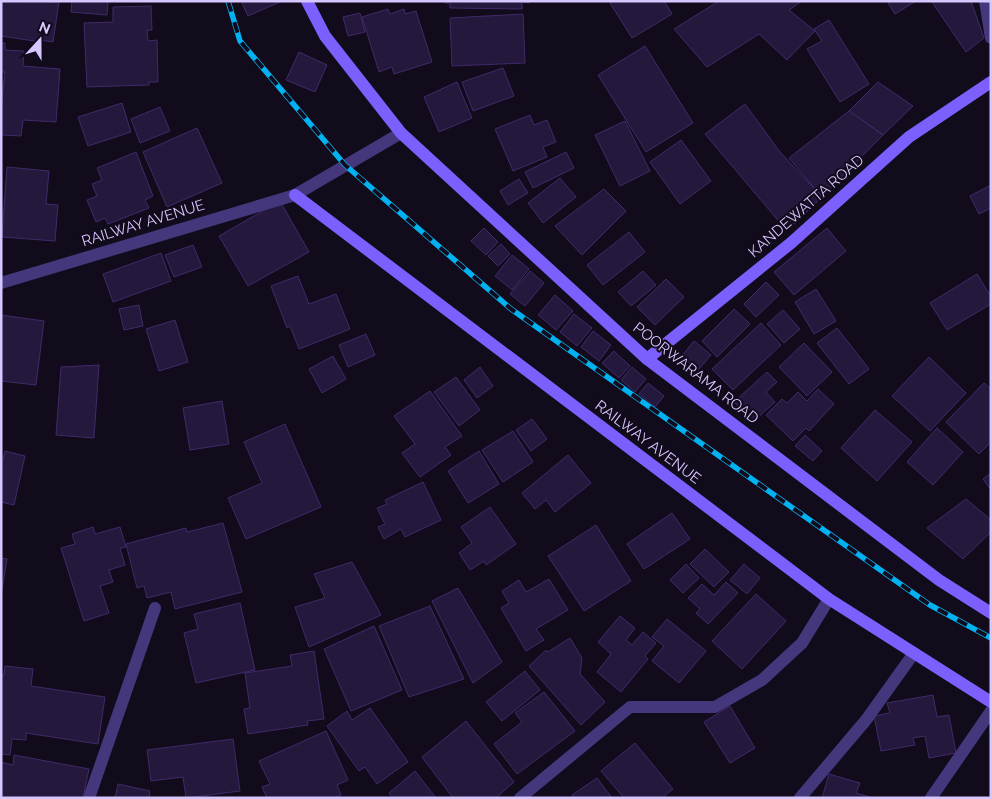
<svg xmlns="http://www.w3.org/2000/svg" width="992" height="799" viewBox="0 0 992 799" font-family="Raleway,sans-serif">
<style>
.building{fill:#25183d;stroke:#412a69}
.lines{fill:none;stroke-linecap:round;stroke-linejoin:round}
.street{stroke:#44377b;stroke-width:12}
.secondary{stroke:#7d5ffe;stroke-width:12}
.rail-casing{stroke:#02b2f0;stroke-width:5.5}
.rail{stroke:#110b1c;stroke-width:4;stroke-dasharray:11;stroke-linecap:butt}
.labels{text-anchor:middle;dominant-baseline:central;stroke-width:4;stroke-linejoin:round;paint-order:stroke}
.street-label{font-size:15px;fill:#d7c7ff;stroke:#110b1c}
</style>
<rect width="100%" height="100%" fill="#110b1c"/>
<g class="building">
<polygon points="1,1 59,2 53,42 41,40 41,42 1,36"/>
<polygon points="72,1 108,1 107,15 71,12"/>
<polygon points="241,1 282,1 248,16"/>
<polygon points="445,1 529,1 529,3 522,2 522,9 450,8 450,3 445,3"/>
<polygon points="614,1 664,1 672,14 632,38 610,3"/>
<polygon points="719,1 802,1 789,10 815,31 787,60 759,34 707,67 674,29"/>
<polygon points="887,1 916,1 895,14"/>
<polygon points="933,1 971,1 984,38 966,52 932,2"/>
<polygon points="151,6 152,30 147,30 148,41 157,40 158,82 149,82 149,85 87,87 84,23 113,22 113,7"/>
<polygon points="388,9 390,14 404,9 405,14 416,11 432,62 394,74 392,67 379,72 362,17"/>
<polygon points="360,13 365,32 348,36 343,17"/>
<polygon points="523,14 525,63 452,66 450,18"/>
<polygon points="829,20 869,84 840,102 807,49 822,41 814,29"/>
<polygon points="1,43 5,43 5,50 24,51 23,66 60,69 56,122 23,120 21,136 1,135 1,109 5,72 1,72"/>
<polygon points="645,46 693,123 646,152 598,75"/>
<polygon points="299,52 327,65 315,92 286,80"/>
<polygon points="503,68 514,96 473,111 462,82"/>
<polygon points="457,82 472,118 439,132 424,97"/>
<polygon points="878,82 913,106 883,135 849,111"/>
<polygon points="122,103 131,132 88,146 78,117"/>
<polygon points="745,104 780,152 822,197 787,231 705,134"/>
<polygon points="160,107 170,131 140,143 131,119"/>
<polygon points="849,111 883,135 822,197 789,158"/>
<polygon points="530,115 534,125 547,120 556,142 543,147 547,157 513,171 495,129"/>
<polygon points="625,121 650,171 620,186 595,135"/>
<polygon points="197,128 222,183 167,207 143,152"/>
<polygon points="681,140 711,181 680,204 650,162"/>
<polygon points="136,152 153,196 145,200 149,208 108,224 105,218 96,222 87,200 97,196 92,184 102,180 97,168"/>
<polygon points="566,152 574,168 533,188 525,172"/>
<polygon points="7,167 49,171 46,204 58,205 55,241 2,237"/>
<polygon points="560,178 576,197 543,223 528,203"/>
<polygon points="519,179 528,193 508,205 500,191"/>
<polygon points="991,185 991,208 979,214 970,196"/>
<polygon points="604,189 626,211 582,255 555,226"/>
<polygon points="280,201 309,252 248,286 219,236"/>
<polygon points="484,228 498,242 486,255 471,241"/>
<polygon points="827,228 846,251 794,295 774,272"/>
<polygon points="629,232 645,252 603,285 587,265"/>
<polygon points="501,244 510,254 498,266 488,256"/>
<polygon points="193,245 202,267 174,277 165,255"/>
<polygon points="161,253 171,281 113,302 103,274"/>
<polygon points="512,255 529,269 512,290 495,276"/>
<polygon points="530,271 544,283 525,306 510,294"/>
<polygon points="643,271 656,285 631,306 618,292"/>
<polygon points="977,274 991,297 991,304 947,330 930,303"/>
<polygon points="298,276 309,304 336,294 350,329 299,349 290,326 287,328 271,286"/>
<polygon points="666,279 684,297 655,325 637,307"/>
<polygon points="766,282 779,295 756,317 744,304"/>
<polygon points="816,289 836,321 814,334 795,302"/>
<polygon points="555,295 573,311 556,330 538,315"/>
<polygon points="139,305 143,326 124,330 119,309"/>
<polygon points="734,309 750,324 717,357 702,341"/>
<polygon points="783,310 800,329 784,343 767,324"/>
<polygon points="574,314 592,328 577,346 560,332"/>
<polygon points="1,315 44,321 36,385 1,381"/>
<polygon points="175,320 188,362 159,371 146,329"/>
<polygon points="761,323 781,345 733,390 712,369"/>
<polygon points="837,328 869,369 849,384 817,343"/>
<polygon points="593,331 611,345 599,361 581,347"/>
<polygon points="366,334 375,355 348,367 339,345"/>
<polygon points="694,341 711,355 698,370 681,357"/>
<polygon points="804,343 832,372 807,396 779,367"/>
<polygon points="614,351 630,366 619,378 602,363"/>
<polygon points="333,356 346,379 322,393 309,369"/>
<polygon points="929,357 966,393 930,431 892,396"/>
<polygon points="99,365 94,438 56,435 61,367"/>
<polygon points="480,367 493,386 477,398 464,380"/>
<polygon points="632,367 646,379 635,392 621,380"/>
<polygon points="767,372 777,382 766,392 775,402 753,422 734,402"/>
<polygon points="456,377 480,410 459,426 434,392"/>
<polygon points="648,383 664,396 655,407 639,394"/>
<polygon points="984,383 991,389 991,442 979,454 946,422"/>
<polygon points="818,389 834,404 809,431 806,428 793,441 766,415 782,399 787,403 798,392 807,401"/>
<polygon points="430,391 462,436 445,447 451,455 420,477 402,453 415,444 394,416"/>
<polygon points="222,401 229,444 190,450 183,408"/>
<polygon points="875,410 912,442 877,481 841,448"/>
<polygon points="532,419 547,439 531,451 516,430"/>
<polygon points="285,424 321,507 246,539 228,498 262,483 244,442"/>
<polygon points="937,428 963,452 933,485 907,462"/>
<polygon points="513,431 533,462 503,482 482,450"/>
<polygon points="805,435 822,451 813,461 795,446"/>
<polygon points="5,451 25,456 14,505 1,502 1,458 3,459"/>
<polygon points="479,451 499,484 468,503 448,471"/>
<polygon points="568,455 591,483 555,512 546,500 535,509 522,493"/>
<polygon points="991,473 991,490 983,479"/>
<polygon points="423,482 441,520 405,537 401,529 384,539 378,527 385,524 377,508 387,504 385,500"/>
<polygon points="966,499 991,520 991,532 963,559 927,528"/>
<polygon points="490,507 516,544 486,565 484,561 470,570 459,553 472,543 461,527"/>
<polygon points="672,513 690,539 644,569 627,544"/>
<polygon points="223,523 242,592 175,609 171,592 147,598 144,586 137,588 126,544 186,528 187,532"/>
<polygon points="596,525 631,581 584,611 548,556"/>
<polygon points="93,527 95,534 120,527 126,547 120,548 125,565 109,570 113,582 100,586 109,613 84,621 61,548 75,544 72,534"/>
<polygon points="705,549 729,572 714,587 690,564"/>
<polygon points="1,558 7,559 1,596"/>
<polygon points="352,562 381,615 309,647 295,607 325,598 314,574"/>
<polygon points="686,564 699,578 683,593 670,580"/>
<polygon points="744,564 760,578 747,594 730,580"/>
<polygon points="549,579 568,610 536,629 544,640 526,651 501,608 509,603 502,591 519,580 526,592"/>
<polygon points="726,582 738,593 708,624 696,613 700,609 688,598 702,584 714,595"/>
<polygon points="458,588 502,662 473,683 432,601"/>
<polygon points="756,594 786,621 742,669 712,641"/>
<polygon points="240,603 255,670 196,683 184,633 198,629 194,614"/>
<polygon points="430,606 464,679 409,697 379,626"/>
<polygon points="620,616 635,628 626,640 632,645 643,632 656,643 645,656 648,659 621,692 597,672 611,654 598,642"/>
<polygon points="667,619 706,651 679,683 652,661 664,646 652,637"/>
<polygon points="374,626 402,690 351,711 324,649"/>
<polygon points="570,638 582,658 580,674 605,702 581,725 529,666 546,650 548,652"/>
<polygon points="314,651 324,719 307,721 308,725 248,734 244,709 250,708 245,673 292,666 290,655"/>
<polygon points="5,666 33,669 31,686 105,697 98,744 26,733 26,740 12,739 10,755 1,754 1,675 4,675"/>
<polygon points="525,671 540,690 502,721 486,702"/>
<polygon points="544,692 575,731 517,774 494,744 522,722 515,713"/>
<polygon points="933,695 937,717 949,715 956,753 929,758 925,736 913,738 915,745 881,751 874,716 890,713 887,703"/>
<polygon points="730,706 755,748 730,763 704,722"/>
<polygon points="370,708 408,762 377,784 365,767 359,771 327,726 347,711 352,720"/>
<polygon points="466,721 514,782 496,798 453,798 422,757"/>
<polygon points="326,731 348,780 337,785 341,795 336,798 267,798 262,787 270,784 259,761"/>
<polygon points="233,739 240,791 186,798 183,777 151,781 147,750"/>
<polygon points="635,743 673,789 662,798 624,798 601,771"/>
<polygon points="14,755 89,769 83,798 1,798 1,762 13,765"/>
<polygon points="415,771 436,798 393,798 389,793"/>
<polygon points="829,774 860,783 856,793 873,798 822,798"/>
<polygon points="597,778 612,798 573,798 572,795"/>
<polygon points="118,784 150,791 149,798 115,798"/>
</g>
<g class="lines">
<g class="street">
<polyline points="985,1 991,38"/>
<polyline points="1,283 295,195 401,133"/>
<polyline points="89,798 155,608"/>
<polyline points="520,798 630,707 715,707 762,680 802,643 829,599"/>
<polyline points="800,798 866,720 914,653"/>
<polyline points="931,798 991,711"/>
</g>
<g class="secondary">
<polyline points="307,1 325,36 401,133 647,359 939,580 991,613"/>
<polyline points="295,195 829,599 991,702"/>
<polyline points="647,359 791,243 909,137 991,82"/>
</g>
<defs>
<polyline id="rail" points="228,1 240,41 345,165 511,309 930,605 991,638"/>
</defs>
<use href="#rail" class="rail-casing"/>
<use href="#rail" class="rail"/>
</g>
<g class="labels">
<g class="street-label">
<text transform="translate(806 206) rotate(-41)">KANDEWATTA ROAD</text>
<text transform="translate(143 223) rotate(-17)">RAILWAY AVENUE</text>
<text transform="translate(696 373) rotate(38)">POORWARAMA ROAD</text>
<text transform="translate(648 442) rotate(37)">RAILWAY AVENUE</text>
</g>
</g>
<rect width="992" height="799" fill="none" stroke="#d7c7ff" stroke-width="5"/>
<g transform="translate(40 40) rotate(21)" stroke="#110b1c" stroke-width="4" paint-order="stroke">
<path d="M0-4L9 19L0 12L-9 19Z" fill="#d7c7ff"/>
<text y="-8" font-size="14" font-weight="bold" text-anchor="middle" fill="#d7c7ff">N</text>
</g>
</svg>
